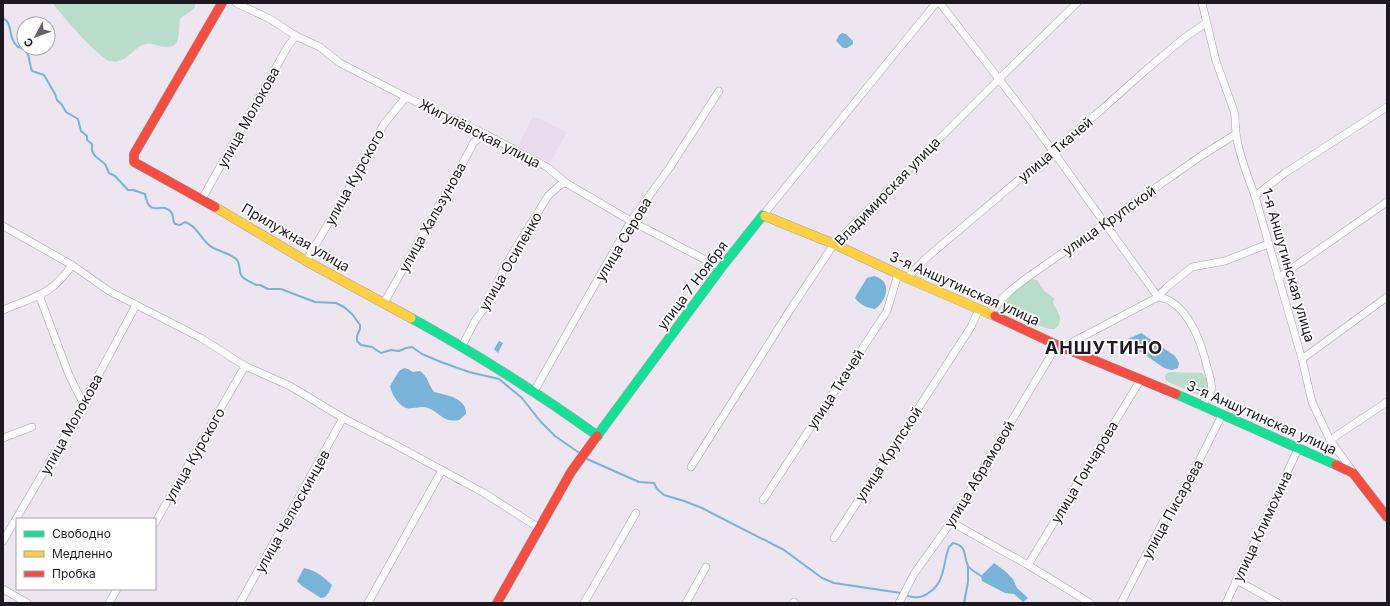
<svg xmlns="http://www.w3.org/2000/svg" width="1390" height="606" viewBox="0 0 1390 606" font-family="Inter,sans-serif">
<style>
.built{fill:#e9dbee}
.green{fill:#badcca}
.water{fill:#79b3d8}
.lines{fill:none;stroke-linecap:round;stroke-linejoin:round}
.stream{stroke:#79b3d8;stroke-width:2}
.street-casing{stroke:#a9a4ac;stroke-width:8}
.fast-casing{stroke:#a9a4ac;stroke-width:10}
.slow-casing{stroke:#a9a4ac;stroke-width:10}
.jam-casing{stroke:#a9a4ac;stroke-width:10}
.street{stroke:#fcfbfd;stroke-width:7}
.fast{stroke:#16e098;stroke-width:9}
.slow{stroke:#ffcf43;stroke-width:9}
.jam{stroke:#f24e42;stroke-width:9}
.labels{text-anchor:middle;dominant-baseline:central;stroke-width:3.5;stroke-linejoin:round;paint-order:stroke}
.street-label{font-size:14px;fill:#1e1921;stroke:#fff}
.district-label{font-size:18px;font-weight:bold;letter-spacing:1px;fill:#1e1921;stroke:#fff}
</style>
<rect width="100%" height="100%" fill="#ede5f0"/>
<polygon class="built" points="533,116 567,132 550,163 518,146"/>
<g class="green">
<path d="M53,3H195V7C190,13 185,14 180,19C177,34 184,51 159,46C155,45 151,43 147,44C135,45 130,59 118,61C116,62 111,61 109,61C98,57 60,14 53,3Z"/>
<path d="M1032,279L1037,280L1044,291L1054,298L1053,303C1058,313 1065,320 1055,329C1046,331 1010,314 1004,307C1008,296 1021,284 1032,279Z"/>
<polygon points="1170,372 1202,373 1207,379 1208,387 1204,393 1196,394 1166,381 1165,376 1166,374"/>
</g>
<g class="water">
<polygon points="842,33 846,34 853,41 853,44 847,48 843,48 836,41 839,35"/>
<path d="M874,276C893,281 887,300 875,309C867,308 860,305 855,298L857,294L867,278Z"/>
<polygon points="1141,333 1175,356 1179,363 1178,368 1172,370 1164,368 1128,343 1128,339"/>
<polygon points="499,341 503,343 498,353 494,349"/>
<path d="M404,368L408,369L413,372L420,371C429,378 428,384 434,392C446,395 467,398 466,414L459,420C443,423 441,413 428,408C421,405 409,411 404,407C398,404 391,393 390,386L399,371Z"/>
<polygon points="994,563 1005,571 1013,579 1017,588 1028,598 1023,602 1014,594 1005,593 982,581 981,576"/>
<path d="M304,568C315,570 324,577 332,585L329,592L325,597L321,598L302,586L297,581Z"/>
</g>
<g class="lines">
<g class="stream">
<path d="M3,18C14,24 7,38 18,47C31,49 28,61 32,71L44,75L55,94L57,100L62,105L66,112L78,119L81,131L87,136V140L92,144V151L95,156L105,164L109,173L115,176L128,190H133L145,194C150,220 161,200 171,212C174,215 172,220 175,224L180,225L185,222C197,226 200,238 209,245C217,252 230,252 237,260C240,264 239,270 241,275C244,280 251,282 256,285H260L268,289H281L315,302L336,303L344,307L352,314L360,325V329L357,336V341L361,345L372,347L381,353L391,350L399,351L406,348L412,347L422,354L441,362L469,372L499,379L522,398L540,421L555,436L578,452"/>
<polyline points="587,459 639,482 654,483 657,489 664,495 684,501 702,508 784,550 822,578 834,583 901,593"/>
<path d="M908,596C915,598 921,598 927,594C946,583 942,565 949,547L953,543C968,546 963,556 968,566C971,570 977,573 981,576"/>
<polyline points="964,603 968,582 968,566"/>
</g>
<defs>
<g id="street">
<polyline points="236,3 270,19 296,36 320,47 340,63 406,97 485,134 547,167 566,183 631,221 721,268"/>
<path d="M940,3L1029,118L1158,297C1162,298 1167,299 1170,301C1191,313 1202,345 1207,367C1209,374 1213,383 1211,391C1210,397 1204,401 1200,406"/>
<path d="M1202,3L1216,61L1234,111C1236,119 1235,126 1236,133C1238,152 1248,178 1255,196L1302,359L1312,402L1330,440L1353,472"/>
<polyline points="1255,196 1285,173 1387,107"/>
<polyline points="202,199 288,46 296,36"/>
<polyline points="763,215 936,3"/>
<polyline points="3,226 72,265 109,291 201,338 245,366 290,386 343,418 392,443 484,493 539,528"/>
<polyline points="306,261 347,192 384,124 406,97"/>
<polyline points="907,278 925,259 1100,111 1146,70 1184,38 1206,23"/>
<polyline points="1278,278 1387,202"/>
<polyline points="39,295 69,375 83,403"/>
<polyline points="384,303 471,148 473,143 485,134"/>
<path d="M3,310C34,297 52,295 72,265"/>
<path d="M990,315C999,299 1013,288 1028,277L1201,156L1236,134"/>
<polyline points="462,346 475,321 488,303 506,264 548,196 560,185 566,183"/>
<polyline points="1063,347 1158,297 1167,287 1192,267 1225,261 1268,244"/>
<polyline points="1302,359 1387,297"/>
<polyline points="533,393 631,221 670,167 719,91"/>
<polyline points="3,438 32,427"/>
<polyline points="1330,440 1387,402"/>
<polyline points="691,467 790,310 834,244 999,79 1077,3"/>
<polyline points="763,500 887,311 898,274"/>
<polyline points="951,522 1028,565 1090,603"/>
<polyline points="155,523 245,366"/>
<polyline points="834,538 971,327 979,309"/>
<polyline points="3,541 76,417 136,305"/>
<polyline points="1028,565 1141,379"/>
<polyline points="1236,580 1278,603"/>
<polyline points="3,589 27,603"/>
<polyline points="109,603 117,589"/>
<polyline points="240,603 343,418"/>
<polyline points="368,603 442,470"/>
<polyline points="584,603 636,513"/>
<polyline points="686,603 706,567"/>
<polyline points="793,603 794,602"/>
<polyline points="899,603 914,574 951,522 1057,345"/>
<polyline points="1121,603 1163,522 1187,485 1222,415"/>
<polyline points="1226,603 1298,449"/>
</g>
<g id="fast">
<path d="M411,318C475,353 538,393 598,436"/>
<polyline points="1176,394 1336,465"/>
<polyline points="597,436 721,268 763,215 765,216"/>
</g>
<g id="slow">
<polyline points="215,207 306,261 411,318"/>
<polyline points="765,216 834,244 898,274 995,316"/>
</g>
<g id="jam">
<polyline points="215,207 134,162 134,154 222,3"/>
<polyline points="995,316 1057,345 1176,394"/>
<polyline points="1336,465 1353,473 1387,517"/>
<polyline points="497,603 571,472 597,436"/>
</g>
</defs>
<use href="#street" class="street-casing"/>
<use href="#fast" class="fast-casing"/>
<use href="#slow" class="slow-casing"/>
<use href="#jam" class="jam-casing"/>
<use href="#street" class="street"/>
<use href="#fast" class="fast"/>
<use href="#slow" class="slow"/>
<use href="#jam" class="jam"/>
</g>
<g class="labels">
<g class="street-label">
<text transform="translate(248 117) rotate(-61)">улица Молокова</text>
<text transform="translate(480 133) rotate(27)">Жигулёвская улица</text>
<text transform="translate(1055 149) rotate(-40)">улица Ткачей</text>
<text transform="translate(354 177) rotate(-61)">улица Курского</text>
<text transform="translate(887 191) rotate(-46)">Владимирская улица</text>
<text transform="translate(432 217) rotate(-61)">улица Хальзунова</text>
<text transform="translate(1109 220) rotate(-35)">улица Крупской</text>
<text transform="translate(296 237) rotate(30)">Прилужная улица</text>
<text transform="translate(623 239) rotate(-59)">улица Серова</text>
<text transform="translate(510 261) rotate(-60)">улица Осипенко</text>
<text transform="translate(1289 265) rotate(74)">1-я Аншутинская улица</text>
<text transform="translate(692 285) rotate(-53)">улица 7 Ноября</text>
<text transform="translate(965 288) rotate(24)">3-я Аншутинская улица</text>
<text transform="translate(835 389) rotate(-57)">улица Ткачей</text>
<text transform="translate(1262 417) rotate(24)">3-я Аншутинская улица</text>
<text transform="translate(71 424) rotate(-61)">улица Молокова</text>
<text transform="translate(888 454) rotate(-57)">улица Крупской</text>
<text transform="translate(194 455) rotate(-60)">улица Курского</text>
<text transform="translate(1084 472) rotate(-59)">улица Гончарова</text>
<text transform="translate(979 474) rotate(-59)">улица Абрамовой</text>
<text transform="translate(1172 509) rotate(-61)">улица Писарева</text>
<text transform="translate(292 511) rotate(-61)">улица Челюскинцев</text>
<text transform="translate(1262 526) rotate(-65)">улица Климохина</text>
</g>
<g class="district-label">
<text x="1104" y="347">АНШУТИНО</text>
</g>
</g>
<rect width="1390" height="606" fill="none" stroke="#1e1921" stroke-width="8"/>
<rect x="16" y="518" width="140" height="72" fill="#ffffff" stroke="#a5a3a6"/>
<rect x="24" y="531" width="20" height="6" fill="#16e098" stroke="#a5a3a6"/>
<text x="52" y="538" font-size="12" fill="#1e1921">Свободно</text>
<rect x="24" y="551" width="20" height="6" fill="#ffcf43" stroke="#a5a3a6"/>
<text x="52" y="558" font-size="12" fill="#1e1921">Медленно</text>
<rect x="24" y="571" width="20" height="6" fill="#f24e42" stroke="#a5a3a6"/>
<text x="52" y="578" font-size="12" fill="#1e1921">Пробка</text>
<g transform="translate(36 36) rotate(229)"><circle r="19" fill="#ffffff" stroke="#a5a3a6"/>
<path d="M0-3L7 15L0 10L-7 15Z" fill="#666069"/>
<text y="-6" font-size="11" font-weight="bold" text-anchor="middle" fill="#1e1921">С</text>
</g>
</svg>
